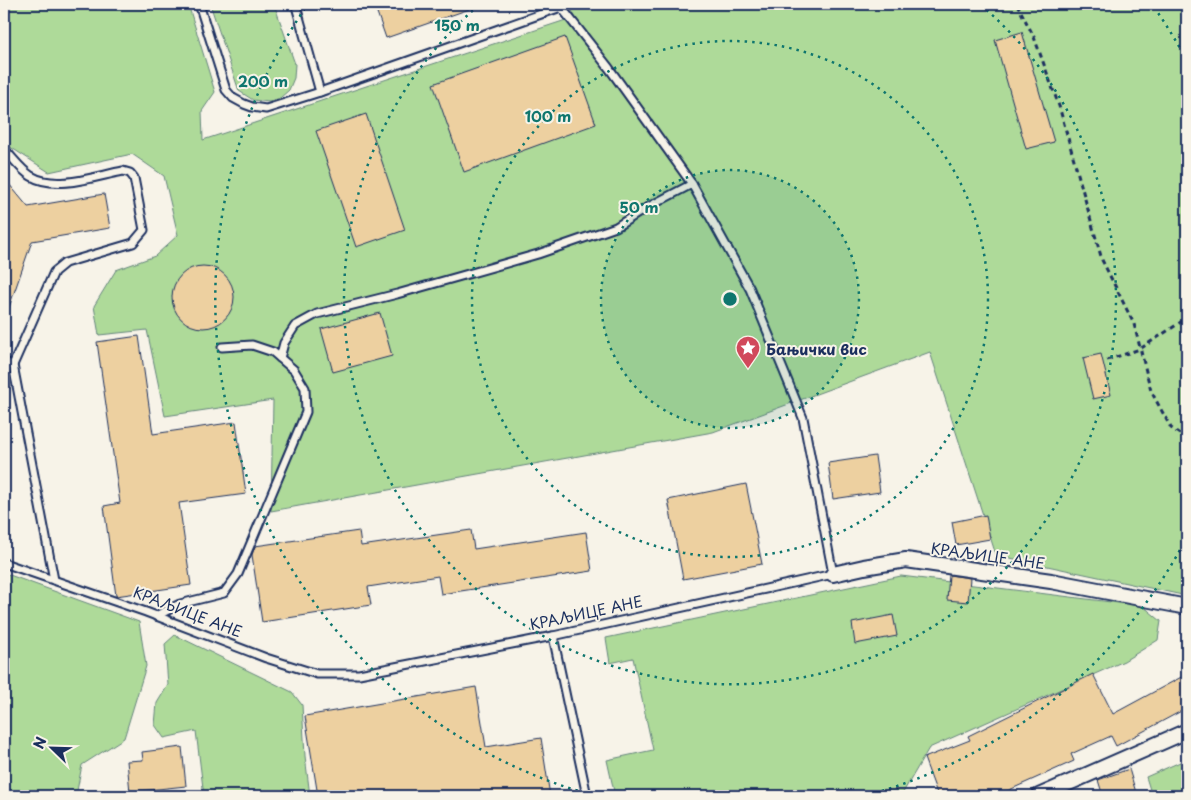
<svg xmlns="http://www.w3.org/2000/svg" width="1191" height="800" viewBox="0 0 1191 800" font-family="'Playpen Sans',sans-serif">
<style>
.green{fill:#aeda99;stroke:#64847c}
.building{fill:#edd0a0;stroke:#1b2f5e}
.lines{fill:none;stroke-linecap:round;stroke-linejoin:round}
.lane-casing{stroke:#1b2f5e;stroke-width:11}
.street-casing{stroke:#1b2f5e;stroke-width:18}
.path{stroke:#1b2f5e;stroke-width:3;stroke-dasharray:5 4;stroke-linecap:butt}
.lane{stroke:#f7f3e8;stroke-width:7}
.street{stroke:#f7f3e8;stroke-width:14}
.ring{fill:none;stroke:#0f766e;stroke-width:2.5;stroke-dasharray:2.5 5}
.labels{text-anchor:middle;dominant-baseline:central;stroke-width:4;stroke-linejoin:round;paint-order:stroke}
.poi-label{font-size:15px;font-weight:bold;fill:#1b2f5e;stroke:#f7f3e8;text-anchor:start}
.street-label{font-size:15px;fill:#1b2f5e;stroke:#f7f3e8}
.centre{fill:#0f766e;stroke:#f7f3e8;stroke-width:2.5}
.ring-label{font-size:15px;text-anchor:middle;font-weight:bold;fill:#0f766e;stroke:#f7f3e8;stroke-width:4;stroke-linejoin:round;paint-order:stroke}
</style>
<rect width="100%" height="100%" fill="#f7f3e8"/>
<filter id="ink" filterUnits="userSpaceOnUse"><feTurbulence type="fractalNoise" baseFrequency=".02" numOctaves="2"/><feDisplacementMap in="SourceGraphic" scale="10" xChannelSelector="R" yChannelSelector="G"/><feConvolveMatrix kernelMatrix="1 2 1 2 8 2 1 2 1" color-interpolation-filters="sRGB"/></filter>
<g filter="url(#ink)">
<g class="green">
<polygon points="4,4 188,4 215,92 202,111 203,140 575,17 569,4 1187,4 1187,596 996,555 930,352 713,432 271,511 273,400 165,416 147,330 99,335 94,306 116,270 155,256 178,235 164,176 132,154 49,172 4,143"/>
<polygon points="210,4 274,4 295,64 294,78 289,90 280,98 269,102 253,100 239,91"/>
<polygon points="4,573 139,622 146,666 124,738 82,765 76,796 4,796"/>
<polygon points="901,576 1143,606 1161,621 1158,640 1124,661 929,748 901,796 615,796 607,760 653,750 633,658 610,663 606,638"/>
<polygon points="175,635 292,692 302,705 305,756 310,796 204,796 196,731 164,738 155,725 157,703 168,685 165,644"/>
<polygon points="1187,759 1187,796 1152,796 1146,777"/>
</g>
<g class="building">
<polygon points="374,4 478,4 478,6 386,38"/>
<polygon points="1022,32 1054,142 1026,149 995,40"/>
<polygon points="565,37 596,124 464,172 433,84"/>
<polygon points="366,114 405,230 356,247 316,131"/>
<polygon points="4,178 28,207 104,194 110,228 32,241 6,316 4,316"/>
<circle cx="203" cy="297" r="31"/>
<polygon points="380,313 392,356 333,372 321,329"/>
<polygon points="139,336 153,434 236,422 246,494 179,503 191,585 116,596 104,506 120,503 97,342"/>
<polygon points="1101,354 1111,395 1093,399 1083,358"/>
<polygon points="875,456 880,492 833,499 828,463"/>
<polygon points="746,484 762,564 683,579 668,500"/>
<polygon points="986,515 990,539 956,545 952,522"/>
<polygon points="471,530 474,549 586,532 592,571 441,594 438,576 368,587 371,605 262,622 252,555 255,546 359,531 361,546"/>
<polygon points="949,575 970,578 968,602 947,600"/>
<polygon points="893,615 897,636 855,644 852,623"/>
<polygon points="1093,674 1113,714 1187,674 1187,708 1116,746 1111,736 1071,754 1074,761 996,796 938,796 924,758 970,740 968,736"/>
<polygon points="476,687 486,747 541,738 550,796 318,796 305,716"/>
<polygon points="182,747 186,786 130,792 127,761 143,760 142,752"/>
<polygon points="1129,769 1137,796 1103,796 1098,780"/>
</g>
<g class="lines">
<defs>
<g id="lane">
<polyline points="199,4 226,90 233,98 244,104 252,107 266,109 320,92 561,7 559,4"/>
<polyline points="296,6 320,92"/>
<path d="M4,149C12,157 21,170 31,176C56,191 96,176 123,171L130,173L134,178L144,230L133,243L65,263L54,272L13,365L4,362"/>
<polyline points="280,358 284,343 295,326 317,314 397,294 461,276 538,254 616,227 648,207 692,184"/>
<polyline points="13,365 54,580"/>
<polyline points="4,563 146,612 266,658 317,674 359,674 553,636 833,574 803,418 750,289 692,184 609,68 561,7"/>
<polyline points="156,616 180,604 224,593 238,574 306,412 305,388 294,370 273,352 252,345 222,347"/>
<polyline points="553,636 587,796"/>
</g>
<g id="street">
<polyline points="833,574 864,567 906,560 1051,581 1187,607"/>
<polyline points="1039,796 1187,731"/>
</g>
</defs>
<use href="#lane" class="lane-casing"/>
<use href="#street" class="street-casing"/>
<g class="path">
<polyline points="1017,4 1034,37 1059,106 1102,260 1134,324 1151,391 1171,428 1187,439"/>
<polyline points="1107,360 1140,349 1187,318"/>
</g>
<use href="#lane" class="lane"/>
<use href="#street" class="street"/>
</g>
</g>
<circle cx="730" cy="299" r="129" fill="#0f766e" fill-opacity=".12"/>
<g class="ring">
<circle cx="730" cy="299" r="129"/>
<circle cx="730" cy="299" r="258"/>
<path d="M981 5A386 386 0 1 1 479 5"/>
<path d="M1187 537A515 515 0 0 1 868 795M592 795A515 515 0 0 1 306 7M1154 7A515 515 0 0 1 1187 61"/>
</g>
<defs>
<symbol id="sight-pin" viewBox="-11 -11 22 30"><path d="M0 17L-7.5 6A9.5 9.5 0 1 1 7.5 6Z" fill="#d1495b" stroke="#f7f3e8"/><path d="M0-6L1.8-2.2L6-1.7L2.9 1.2L3.7 5.4L0 3.3L-3.7 5.4L-2.9 1.2L-6-1.7L-1.8-2.2Z" fill="#fff"/></symbol>
</defs>
<g fill-rule="evenodd">
<use href="#sight-pin" x="734" y="334" width="28" height="38"/>
</g>
<g class="labels">
<g class="poi-label">
<text x="766" y="348">Бањички вис</text>
</g>
<g class="street-label">
<text transform="translate(988 555) rotate(8)">КРАЉИЦЕ АНЕ</text>
<text transform="translate(188 611) rotate(21)">КРАЉИЦЕ АНЕ</text>
<text transform="translate(586 612) rotate(-12)">КРАЉИЦЕ АНЕ</text>
</g>
</g>
<circle cx="730" cy="299" r="8" class="centre"/>
<g class="ring-label">
<text x="457" y="31">150 m</text>
<text x="263" y="87">200 m</text>
<text x="548" y="122">100 m</text>
<text x="639" y="213">50 m</text>
</g>
<rect width="1191" height="800" fill="none" stroke="#f7f3e8" stroke-width="20"/>
<rect x="10" y="10" width="1171" height="780" fill="none" stroke="#1b2f5e" stroke-width="2" filter="url(#ink)"/>
<g transform="translate(52 748) rotate(293)" stroke="#f7f3e8" stroke-width="4" paint-order="stroke">
<path d="M0-4L9 19L0 12L-9 19Z" fill="#1b2f5e"/>
<text y="-8" font-size="14" font-weight="bold" text-anchor="middle" fill="#1b2f5e">N</text>
</g>
</svg>
